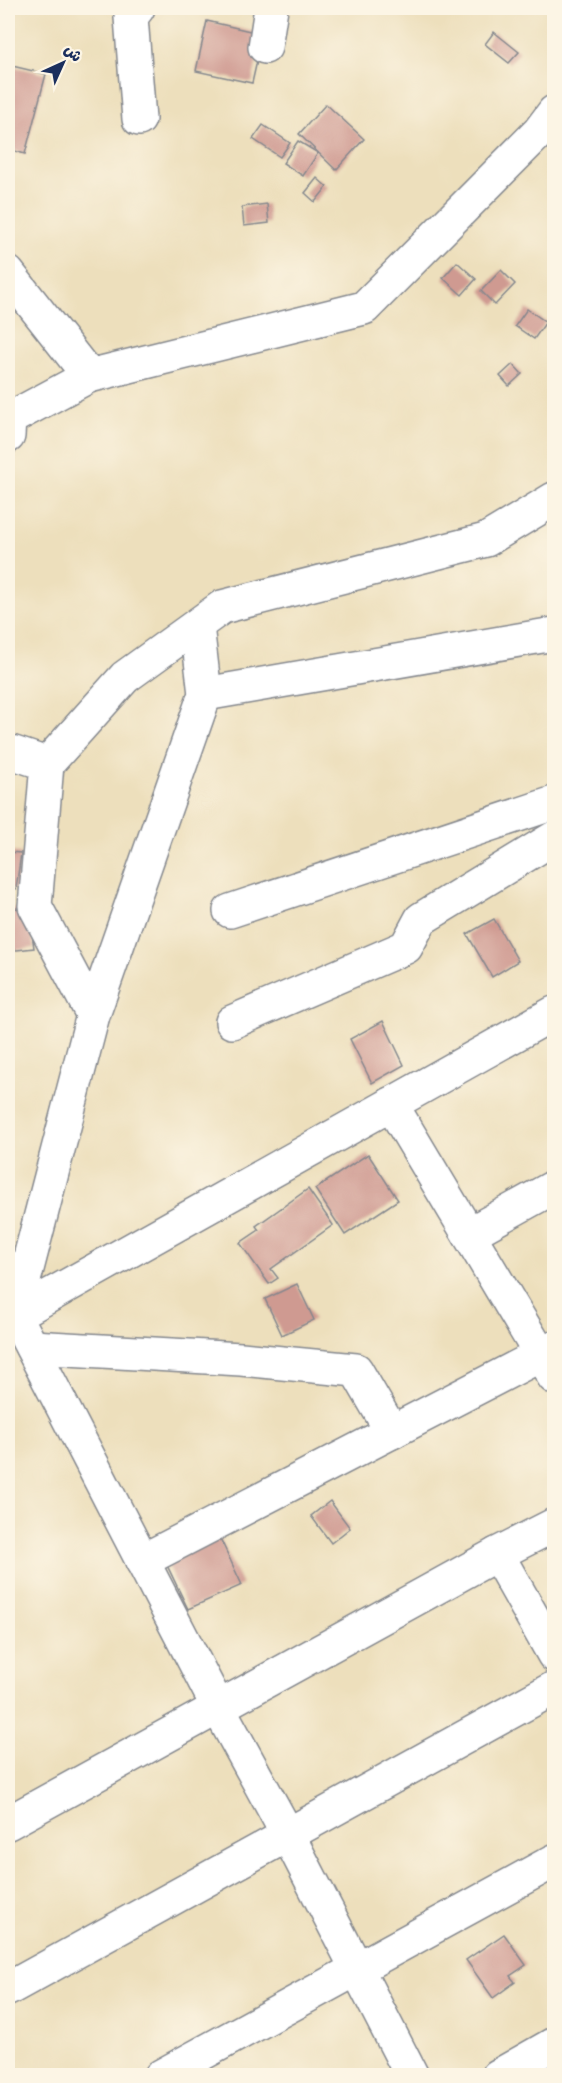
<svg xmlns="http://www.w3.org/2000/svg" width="562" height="2083" viewBox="0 0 562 2083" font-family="'Patrick Hand','Playpen Sans Arabic',sans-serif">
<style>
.building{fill:#cf9a91}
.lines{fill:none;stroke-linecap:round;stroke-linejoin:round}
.minor-casing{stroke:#84878d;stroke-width:36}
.minor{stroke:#fff;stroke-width:33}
</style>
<rect width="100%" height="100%" fill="#fcf5e5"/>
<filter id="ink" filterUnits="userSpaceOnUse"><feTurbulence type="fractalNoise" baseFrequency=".0167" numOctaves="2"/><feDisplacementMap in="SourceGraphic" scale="12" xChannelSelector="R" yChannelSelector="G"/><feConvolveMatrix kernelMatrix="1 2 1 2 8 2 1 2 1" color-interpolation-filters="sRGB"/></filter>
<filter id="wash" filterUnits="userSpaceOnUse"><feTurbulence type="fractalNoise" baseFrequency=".008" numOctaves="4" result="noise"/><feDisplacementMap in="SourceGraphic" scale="24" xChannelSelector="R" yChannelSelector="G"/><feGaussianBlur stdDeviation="1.35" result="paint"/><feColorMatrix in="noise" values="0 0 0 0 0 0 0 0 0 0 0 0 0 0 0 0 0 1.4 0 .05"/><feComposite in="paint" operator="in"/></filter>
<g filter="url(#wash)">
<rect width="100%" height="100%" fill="#eddfbc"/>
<g id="blocks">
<g class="building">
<polygon points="207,21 263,34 252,83 196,71"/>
<polygon points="494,32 519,52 509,63 485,44"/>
<polygon points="8,65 46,74 25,154 8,149"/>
<polygon points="326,104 364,139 336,170 299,134"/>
<polygon points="263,125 290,143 280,157 253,139"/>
<polygon points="298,141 318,153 303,176 283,163"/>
<polygon points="317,178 327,187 315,202 305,193"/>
<polygon points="267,204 269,223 244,226 242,207"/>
<polygon points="457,262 476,279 462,295 443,278"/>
<polygon points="501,270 515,284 495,305 481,291"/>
<polygon points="527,309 546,322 534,339 515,326"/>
<polygon points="513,364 522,374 509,386 500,376"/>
<polygon points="8,852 21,853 16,889 8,888"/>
<polygon points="28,907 34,948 8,951 8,909"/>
<polygon points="494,919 518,961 492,977 467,934"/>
<polygon points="383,1021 404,1065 372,1083 350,1039"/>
<polygon points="368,1154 398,1200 345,1235 315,1189"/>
<polygon points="308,1189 333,1225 271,1269 278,1278 269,1284 240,1243 259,1230 256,1226"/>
<polygon points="297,1284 314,1320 282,1335 265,1299"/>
<polygon points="330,1501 350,1528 331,1543 311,1516"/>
<polygon points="219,1536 242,1585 188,1609 165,1561"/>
<polygon points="504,1934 526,1965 510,1976 515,1982 493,1998 466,1960"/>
</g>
</g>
</g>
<g filter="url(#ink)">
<use href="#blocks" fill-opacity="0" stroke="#84878d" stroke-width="1.5"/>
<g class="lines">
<defs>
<g id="minor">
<polyline points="138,8 131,17 139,119"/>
<polyline points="265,47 271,8"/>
<polyline points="8,273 89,376"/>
<polyline points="8,436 9,419 89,376 364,308 539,132 554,112"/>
<polyline points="197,626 205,694 93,1015 15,1315 218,1707 288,1835 412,2076"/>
<polyline points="205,694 554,634"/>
<polyline points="8,751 47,764 125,677 222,607 486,540 554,499"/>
<polyline points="47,764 35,906 93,1015"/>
<polyline points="230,911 554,803"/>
<polyline points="232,1022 406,947 421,919 554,838"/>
<polyline points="391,1104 554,1377"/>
<polyline points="469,1234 554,1187"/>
<polyline points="8,1314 15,1315 554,1013"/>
<polyline points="32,1347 241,1359 356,1370 392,1432"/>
<polyline points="497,1554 554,1655"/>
<polyline points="142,1561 554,1348"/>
<polyline points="8,1823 497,1554 554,1525"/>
<polyline points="8,1989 554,1688"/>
<polyline points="161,2076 554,1861"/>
<polyline points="498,2076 554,2044"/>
</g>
</defs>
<use href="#minor" class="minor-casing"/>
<use href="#minor" class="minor"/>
</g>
</g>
<rect width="562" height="2083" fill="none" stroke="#fcf5e5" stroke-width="30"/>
<g transform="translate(63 63) rotate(45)" stroke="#fcf5e5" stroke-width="4.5" paint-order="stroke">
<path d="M0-4.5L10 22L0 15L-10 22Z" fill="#1b2f5e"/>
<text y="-9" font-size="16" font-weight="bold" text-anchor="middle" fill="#1b2f5e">ش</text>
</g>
</svg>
